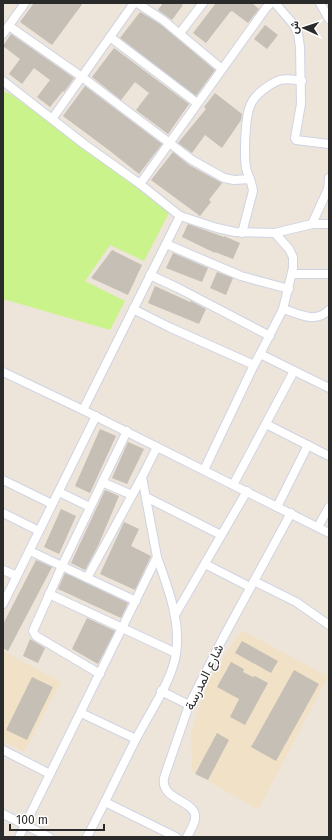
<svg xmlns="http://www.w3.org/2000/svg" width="332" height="840" viewBox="0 0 332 840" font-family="'Fira Sans',Vazirmatn,sans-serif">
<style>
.education{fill:#f1e2c7}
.pitch{fill:#cbf38b}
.building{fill:#c5bfb6}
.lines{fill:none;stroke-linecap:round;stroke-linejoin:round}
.minor-casing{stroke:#cfd4e4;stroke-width:10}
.minor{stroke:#fff;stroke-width:8}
.labels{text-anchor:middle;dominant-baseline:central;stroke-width:3;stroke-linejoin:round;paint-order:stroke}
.street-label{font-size:13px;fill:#2a2a2a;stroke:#fff}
</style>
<rect width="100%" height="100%" fill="#ede4da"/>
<g class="education">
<polygon points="242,630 328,677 258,810 192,771 191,732 209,679"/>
<polygon points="3,651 61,682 24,752 3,741"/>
</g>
<polygon class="pitch" points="3,91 12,95 170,211 144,261 110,245 85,281 125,301 110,330 3,299"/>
<g class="building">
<polygon points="34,3 83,3 52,45 20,22"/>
<polygon points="163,3 180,3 183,5 172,20 158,10"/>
<polygon points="216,3 252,3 259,9 248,23 232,11 230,12 206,43 193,33"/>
<polygon points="140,12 160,24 215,70 196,96 120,38"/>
<polygon points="265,25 278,35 267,49 254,39"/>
<polygon points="11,34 74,78 64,92 63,91 50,107 37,97 50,80 34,68 22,84 9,74 20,59 3,46"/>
<polygon points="114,48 189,104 168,134 136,110 149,93 135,82 121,100 92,77"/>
<polygon points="85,86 162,144 139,174 110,151 63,116"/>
<polygon points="215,93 242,114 241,120 222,148 205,135 192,153 178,143 206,109 204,107"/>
<polygon points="173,152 189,165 222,183 209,200 211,202 200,216 151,180"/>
<polygon points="188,224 224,237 224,236 240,243 233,259 215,252 215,253 182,237"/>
<polygon points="112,250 142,265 128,295 91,278"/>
<polygon points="173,253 208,268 202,282 166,268"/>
<polygon points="217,272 233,278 226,295 210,288"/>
<polygon points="155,286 190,302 191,301 206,309 199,324 148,303"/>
<polygon points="100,429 116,436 90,493 75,486"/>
<polygon points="128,442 144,449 127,484 112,478"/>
<polygon points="105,490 119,496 98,546 85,570 71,563"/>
<polygon points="61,509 76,516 59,554 44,547"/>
<polygon points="124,522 139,529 131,546 151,556 135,590 100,574"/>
<polygon points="36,560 52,567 8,651 3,648 3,624"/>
<polygon points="65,573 128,603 121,618 58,589"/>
<polygon points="87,618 115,631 98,664 72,649"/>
<polygon points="30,639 45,648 38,663 23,656"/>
<polygon points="242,641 278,661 271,673 235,653"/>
<polygon points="231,662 244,669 243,672 253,677 255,676 268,683 245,725 230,717 239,699 217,687"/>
<polygon points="294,670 319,684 276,761 251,747"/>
<polygon points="32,677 53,687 27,740 6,730"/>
<polygon points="217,733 229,740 208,780 195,774"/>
</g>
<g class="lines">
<defs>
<g id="minor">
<polyline points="137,3 163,20 222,69"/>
<polyline points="275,3 294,25 298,34 300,47 301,104 295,138 296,140 329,144"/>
<polyline points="320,3 329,19"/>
<polyline points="9,26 82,77 192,160 224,178 234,180 250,179"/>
<polyline points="180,33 203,3"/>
<polyline points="3,34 25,3"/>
<polyline points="110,37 197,103"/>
<polyline points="3,81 84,144 140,184 180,216 83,410"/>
<polyline points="52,119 134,3"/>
<polyline points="140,184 266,8 271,3"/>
<polyline points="180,216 217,228 235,232 275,233 312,224 329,224"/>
<polyline points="312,224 328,189 329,178"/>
<path d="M242,233L253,191C252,182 248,176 246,168C244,154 245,118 250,106C254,95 269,84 280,80C287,78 295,80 302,81"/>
<polyline points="166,244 241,276 289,289"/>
<polyline points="292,274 329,274"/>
<polyline points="150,275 178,288 270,336"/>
<polyline points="133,309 171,328 254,365"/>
<path d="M283,309C300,314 315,324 329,310"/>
<polyline points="260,354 283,309 293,268 293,257 289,249 275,233"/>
<polyline points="3,372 83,410 329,533"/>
<polyline points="266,424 329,456"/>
<polyline points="204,470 254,365 260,354 329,388"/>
<polyline points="3,480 52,504"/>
<polyline points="102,482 132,495"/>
<polyline points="233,485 294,371"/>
<polyline points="59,492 90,507"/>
<polyline points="146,497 221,535"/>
<polyline points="277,507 308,445"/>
<polyline points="3,513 39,531"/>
<polyline points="318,527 329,507"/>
<polyline points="30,551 136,601"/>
<polyline points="205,564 250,587"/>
<polyline points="3,570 17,576"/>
<polyline points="87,578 142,477"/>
<polyline points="254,581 296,602 329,625"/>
<polyline points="49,594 176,653"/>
<polyline points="3,604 96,416"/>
<polyline points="175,615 247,491"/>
<polyline points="100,674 36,636 33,631 62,566 127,431"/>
<polyline points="161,691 189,705"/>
<polyline points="81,713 136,739"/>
<polyline points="3,750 50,774"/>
<polyline points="105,802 176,837"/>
<polyline points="3,814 49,837"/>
<polyline points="19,837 157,557 142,477 157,447"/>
<path d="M87,837C104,805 119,772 136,739C148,715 172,681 176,654C181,621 168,588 157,557"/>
<path d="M187,837C190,831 194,825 195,819C198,800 160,801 164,778L189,705L223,638L291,513"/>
</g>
</defs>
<use href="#minor" class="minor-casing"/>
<use href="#minor" class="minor"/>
</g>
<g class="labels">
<g class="street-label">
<text transform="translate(204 677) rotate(-64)">شارع المدرسة</text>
</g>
</g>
<rect width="332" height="840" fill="none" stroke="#2a2a2a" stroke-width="8"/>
<g transform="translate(304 28) rotate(273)" stroke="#ffffff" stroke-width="3" paint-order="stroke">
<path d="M0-3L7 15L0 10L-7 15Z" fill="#2a2a2a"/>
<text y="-6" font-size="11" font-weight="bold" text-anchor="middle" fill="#2a2a2a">ش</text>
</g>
<path d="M10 824v6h94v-6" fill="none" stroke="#2a2a2a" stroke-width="2"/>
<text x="16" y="824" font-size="12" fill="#2a2a2a" stroke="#ffffff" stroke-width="3" paint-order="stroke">100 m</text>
</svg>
